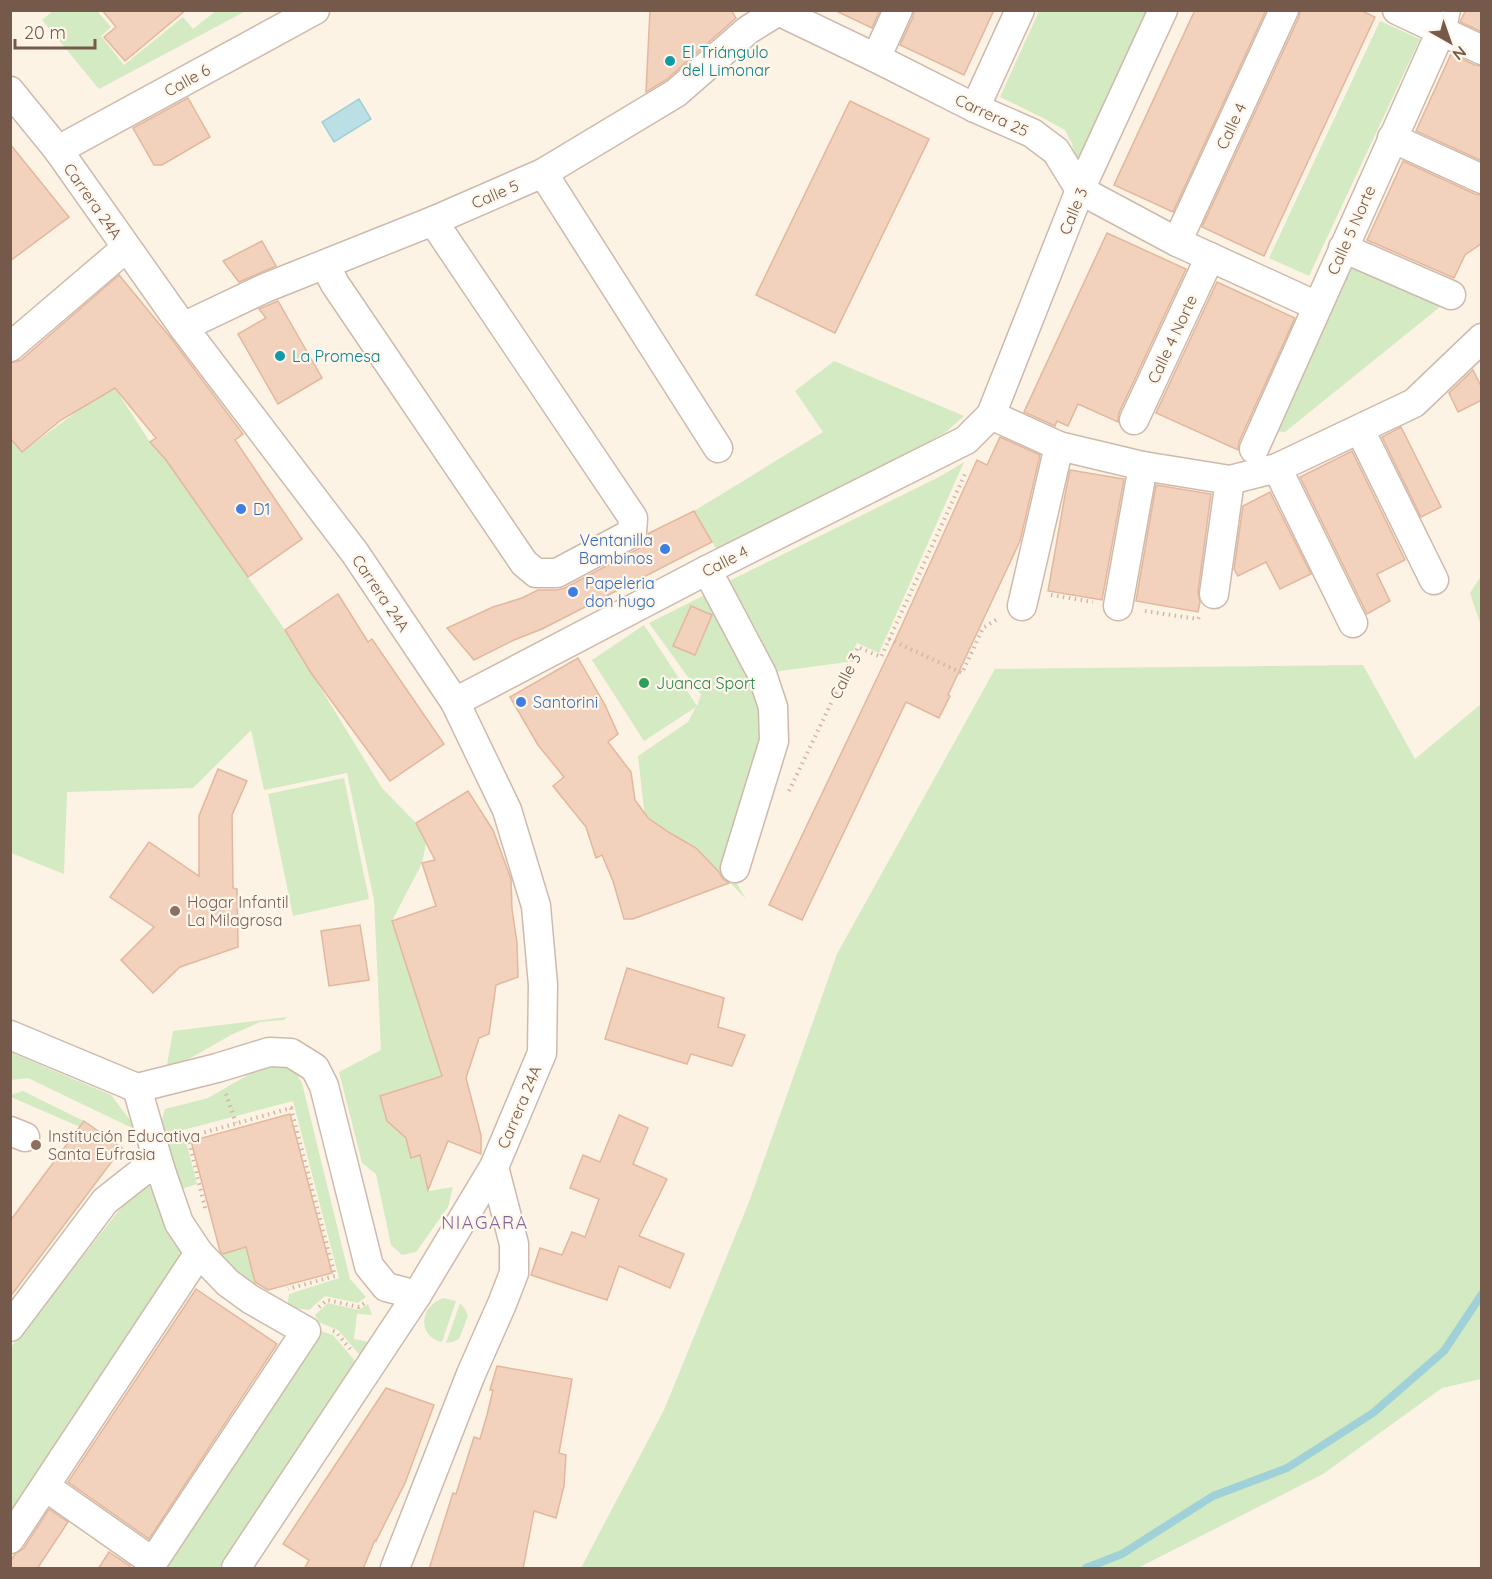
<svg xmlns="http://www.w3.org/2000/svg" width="1492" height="1579" viewBox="0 0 1492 1579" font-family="Quicksand,sans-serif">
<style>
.green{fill:#d4eac3}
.water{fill:#bae0e6;stroke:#a0d0d8;stroke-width:1.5}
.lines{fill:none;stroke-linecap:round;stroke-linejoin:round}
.stream{stroke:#a0d0d8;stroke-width:8}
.building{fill:#f2d1bd;stroke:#e4b79d;stroke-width:1.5}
.minor-casing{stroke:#cebaac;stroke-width:31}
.path{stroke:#d7b4a0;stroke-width:4;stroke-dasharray:1.5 4.5;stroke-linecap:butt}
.minor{stroke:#fff;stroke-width:28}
.culture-dot{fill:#0f9aa8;stroke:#fff7eb;stroke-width:2}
.shop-dot{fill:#3f7fe0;stroke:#fff7eb;stroke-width:2}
.leisure-dot{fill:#2e9e5b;stroke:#fff7eb;stroke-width:2}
.education-dot{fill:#8d6e63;stroke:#fff7eb;stroke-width:2}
.labels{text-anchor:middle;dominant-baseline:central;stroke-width:4.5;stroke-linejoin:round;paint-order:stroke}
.culture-label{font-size:16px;fill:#0d838f;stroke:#fff7eb;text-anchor:start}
.street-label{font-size:16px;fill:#75594a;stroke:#fff7eb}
.shop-label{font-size:16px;fill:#366cbe;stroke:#fff7eb;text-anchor:start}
.leisure-label{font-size:16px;fill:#27864d;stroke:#fff7eb;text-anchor:start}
.education-label{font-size:16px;fill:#785e54;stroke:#fff7eb;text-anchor:start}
.neighbourhood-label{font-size:18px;letter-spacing:1.5px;fill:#866699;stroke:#fff7eb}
</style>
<rect width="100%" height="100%" fill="#fcf3e5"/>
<g class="green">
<polygon points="54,10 97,11 111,27 101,36 124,65 183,17 193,29 216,11 246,11 99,89 42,20"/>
<polygon points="1039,11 1148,11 1077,161 1072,144 1065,130 1043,118 1000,97"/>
<polygon points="1380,21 1420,39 1309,276 1269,258"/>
<polygon points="1353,259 1446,302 1285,432 1271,431"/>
<polygon points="834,361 964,416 946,432 898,459 716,549 694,511 823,432 795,391"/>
<polygon points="113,385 150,442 166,460 179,478 285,630 382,788 416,823 426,844 422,863 392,921 442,1076 380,1097 387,1121 406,1138 411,1157 419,1155 429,1191 453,1187 448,1207 416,1252 402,1255 391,1245 376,1174 362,1163 339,1072 381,1050 374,900 347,773 264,790 251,730 193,788 67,792 64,874 11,853 10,420 22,452"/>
<polygon points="964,462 879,653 857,643 848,662 772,672 723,584 939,477"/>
<polygon points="1481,576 1481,626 1470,593"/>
<polygon points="705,595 751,677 762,711 760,743 727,867 746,899 696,848 645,818 638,756 688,722 696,707 644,741 592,660 644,625 697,706 701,695 649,623"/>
<polygon points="1363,665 1415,759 1481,704 1481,1379 1442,1388 1323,1474 1138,1568 581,1568 664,1410 749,1202 837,954 995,669"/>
<polygon points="344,778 369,899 293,916 268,794"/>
<polygon points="287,1017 284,1020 260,1022 231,1035 189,1059 167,1065 173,1031"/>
<polygon points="10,1052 111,1095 133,1124 134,1129 28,1078 11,1080"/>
<polygon points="267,1064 292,1065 302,1083 350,1279 366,1297 358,1303 325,1296 309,1310 287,1307 289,1294 339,1278 293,1101 183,1130 197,1184 181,1189 160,1125 165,1109 208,1098"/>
<polygon points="23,1091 84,1121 80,1127 11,1097 10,1095"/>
<polygon points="148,1183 180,1252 173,1280 11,1522 11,1347 140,1184"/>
<polygon points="246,1247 258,1293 234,1275 221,1254"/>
<path d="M444,1298L456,1301L442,1342C417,1337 419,1305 444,1298Z"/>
<polygon points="328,1303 359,1310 368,1304 372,1315 357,1314 354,1339 369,1342 360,1355 338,1330 318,1322 315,1315"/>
<polygon points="460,1303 465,1309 468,1316 459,1339 452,1342 446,1343"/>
<polygon points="318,1330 333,1335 356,1362 219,1568 161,1568"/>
</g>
<polygon class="water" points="359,99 371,119 334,142 322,122"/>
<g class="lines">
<polyline class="stream" points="1086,1568 1122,1554 1213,1496 1287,1468 1373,1413 1444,1351 1482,1294"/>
</g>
<g class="building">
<polygon points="102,10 186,10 125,61 104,37 116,27"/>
<polygon points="650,10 731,10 736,18 666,80 646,92"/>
<polygon points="834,10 880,10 872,28"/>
<polygon points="914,10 994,10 964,75 900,45 913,17"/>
<polygon points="1195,10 1266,10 1173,212 1114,185"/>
<polygon points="1300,10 1360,10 1375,17 1264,256 1202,227 1299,17"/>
<polygon points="1466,10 1482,10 1482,32 1460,22"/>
<polygon points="1451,54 1475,65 1482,66 1482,161 1416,131"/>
<polygon points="188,98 210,137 162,165 154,165 133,128"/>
<polygon points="850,101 929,139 835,333 756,295"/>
<polygon points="10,144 69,217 10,261"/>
<polygon points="1403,161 1475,194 1482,195 1482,243 1465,255 1454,278 1367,240"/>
<polygon points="1107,233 1186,269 1119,413 1118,422 1078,404 1068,426 1057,421 1055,426 1024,412"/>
<polygon points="262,241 276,266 239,282 223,261"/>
<polygon points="119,275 170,337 243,434 235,440 302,539 248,577 166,460 150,442 156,438 115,388 61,420 22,452 10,438 10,363 21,360"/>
<polygon points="1217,282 1295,318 1239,442 1238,450 1156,413"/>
<polygon points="278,301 322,378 278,404 238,334 266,318 259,309"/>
<polygon points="1473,370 1482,388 1482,400 1458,412 1449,393"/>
<polygon points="1401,427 1441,507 1421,517 1382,437"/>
<polygon points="1000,437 1040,455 1020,541 948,695 950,696 939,718 906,702 802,920 769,905 897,636 977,460 987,465"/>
<polygon points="1352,451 1405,560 1377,574 1390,601 1367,614 1300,477"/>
<polygon points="1070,470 1124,479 1102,600 1048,591 1065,495"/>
<polygon points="1156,485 1211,494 1198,592 1200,602 1198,612 1136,601"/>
<polygon points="1270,492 1311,574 1280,589 1266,562 1238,576 1234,569 1243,506"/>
<polygon points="694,511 712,542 542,629 514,640 474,660 447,628 493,607 522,598 538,590 557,590 565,588 640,548 646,541 649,533"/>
<polygon points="338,594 368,642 372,639 444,744 390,781 311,673 285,630"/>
<polygon points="691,606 712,615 695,655 673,646"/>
<polygon points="578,658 605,705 618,734 608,742 631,772 635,800 648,818 670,833 696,848 719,872 723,879 729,883 633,919 624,919 613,881 602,855 596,858 586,827 553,786 564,777 538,745 510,697"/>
<polygon points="218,769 247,781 232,815 233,888 237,889 238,947 180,967 153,993 121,960 154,927 110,897 149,842 199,876 199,816"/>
<polygon points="468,791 493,830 511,879 512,909 517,943 518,977 496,985 489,1034 479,1038 466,1078 481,1135 481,1154 448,1141 428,1190 420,1155 411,1158 406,1138 387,1121 380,1096 442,1076 392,921 436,906 422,863 435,860 416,823"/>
<polygon points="360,925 369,980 329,986 321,931"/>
<polygon points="627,968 724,998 718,1027 745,1035 732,1066 691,1054 687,1064 605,1039"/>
<polygon points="290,1114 332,1273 268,1290 255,1282 246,1247 223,1254 220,1251 191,1141"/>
<polygon points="619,1115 648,1128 633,1164 667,1179 639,1236 684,1254 670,1288 619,1266 607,1300 531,1275 540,1248 562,1255 572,1232 585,1237 599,1199 570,1188 583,1155 600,1162"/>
<polygon points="84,1121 122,1148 10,1297 10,1221"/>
<polygon points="196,1289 277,1344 149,1539 68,1482"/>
<polygon points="497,1366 572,1379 559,1453 566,1455 564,1486 556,1518 534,1511 523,1569 429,1569 453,1493 456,1494 474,1437 480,1439 487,1415 493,1390 490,1390"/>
<polygon points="386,1388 434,1405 405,1483 376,1541 375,1540 363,1569 304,1569 309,1560 283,1544"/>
<polygon points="49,1509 68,1522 37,1569 10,1569 10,1562 15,1554 24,1548"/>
<polygon points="109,1552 130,1566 129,1569 98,1569"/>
</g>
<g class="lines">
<defs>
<g id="minor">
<polyline points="776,10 876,58 975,108 1032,133 1056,151 1080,190 1177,242 1317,306"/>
<polyline points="1397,10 1482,50"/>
<polyline points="876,58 898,10"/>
<polyline points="10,91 58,150 183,327 355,553 455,702 507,810 536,906 543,985 542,1053 494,1167 417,1295 236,1568"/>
<polyline points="975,108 1020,10"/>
<polyline points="1392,138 1482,179"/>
<polyline points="58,150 315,10"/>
<polyline points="543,173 718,448"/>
<polyline points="1177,242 1284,10"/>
<polyline points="1343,248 1451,295"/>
<polyline points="325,265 335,284 524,563 536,573 557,573 632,533 633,518 433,221"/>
<polyline points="183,327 265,288 433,221 543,173 676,93 748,30 780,10"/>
<polyline points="10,347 126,248"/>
<polyline points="991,415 1059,446 1143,466 1230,480 1277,468 1414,403 1482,338"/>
<polyline points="1134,420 1210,257"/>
<polyline points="1360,430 1434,580"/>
<polyline points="1254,449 1441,31 1446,10"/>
<polyline points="1277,468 1353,623"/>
<polyline points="707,570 762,674 773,707 774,741 735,868"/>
<polyline points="1214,594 1230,480"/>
<polyline points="1022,606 1059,446"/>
<polyline points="1118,606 1143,466"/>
<polyline points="455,702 707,570 966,440 991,415 1080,190 1163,10"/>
<polyline points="10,1035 137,1088 217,1068 269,1052 291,1053 315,1068 324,1086 369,1266 386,1287 417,1295"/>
<polyline points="137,1088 160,1168 179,1223 199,1253 228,1283 250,1299 306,1331 149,1568"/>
<polyline points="10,1131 25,1137"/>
<polyline points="10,1327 105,1201 143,1171 160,1168"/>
<polyline points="46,1487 153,1562"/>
<polyline points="10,1539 199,1253"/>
<polyline points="395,1568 471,1374 502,1304 514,1273 514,1244 494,1167"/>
</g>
</defs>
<use href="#minor" class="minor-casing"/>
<g class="path">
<polyline points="1051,595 1093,602"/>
<polyline points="1145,611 1198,619 1199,617"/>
<polyline points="889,639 962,673 983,628 999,618"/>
<polyline points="789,791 858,647 881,657 966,472"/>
<polyline points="226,1094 236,1123"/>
<polyline points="205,1208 188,1137 291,1108 335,1276 288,1289"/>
<polyline points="319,1307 327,1300 359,1307 366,1302"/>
<polyline points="333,1331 336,1332 350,1349"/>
</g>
<use href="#minor" class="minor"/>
</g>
<g class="culture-dot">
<circle cx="670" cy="61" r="6"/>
<circle cx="280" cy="356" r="6"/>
</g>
<g class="shop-dot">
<circle cx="241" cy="509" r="6"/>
<circle cx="665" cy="549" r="6"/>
<circle cx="573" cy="592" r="6"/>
<circle cx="521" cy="702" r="6"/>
</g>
<circle class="leisure-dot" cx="644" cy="683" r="6"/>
<g class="education-dot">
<circle cx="175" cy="911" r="6"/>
<circle cx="36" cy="1145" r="6"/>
</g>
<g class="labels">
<g class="culture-label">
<text x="682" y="52">El Triángulo<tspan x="682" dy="18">del Limonar</tspan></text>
<text x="292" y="356">La Promesa</text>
</g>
<g class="street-label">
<text transform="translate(187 80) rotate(-29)">Calle 6</text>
<text transform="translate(992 115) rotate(25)">Carrera 25</text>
<text transform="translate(1231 126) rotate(-65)">Calle 4</text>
<text transform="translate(495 194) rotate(-23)">Calle 5</text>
<text transform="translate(93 201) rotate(55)">Carrera 24A</text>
<text transform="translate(1073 211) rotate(-68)">Calle 3</text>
<text transform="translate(1351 230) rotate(-66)">Calle 5 Norte</text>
<text transform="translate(1172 339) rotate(-65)">Calle 4 Norte</text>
<text transform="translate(725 561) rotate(-27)">Calle 4</text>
<text transform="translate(381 593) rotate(56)">Carrera 24A</text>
<text transform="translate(845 676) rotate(-63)">Calle 3</text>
<text transform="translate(519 1107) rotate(-67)">Carrera 24A</text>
</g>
<g class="shop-label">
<text x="253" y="509">D1</text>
<text x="653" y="540" text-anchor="end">Ventanilla<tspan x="653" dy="18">Bambinos</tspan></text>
<text x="585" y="583">Papeleria<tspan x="585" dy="18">don hugo</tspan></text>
<text x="533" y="702">Santorini</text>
</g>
<g class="leisure-label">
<text x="656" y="683">Juanca Sport</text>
</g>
<g class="education-label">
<text x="187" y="902">Hogar Infantil<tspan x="187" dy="18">La Milagrosa</tspan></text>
<text x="48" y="1136">Institución Educativa<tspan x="48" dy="18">Santa Eufrasia</tspan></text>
</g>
<g class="neighbourhood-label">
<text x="485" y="1222">NIAGARA</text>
</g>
</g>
<rect width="1492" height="1579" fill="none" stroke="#75594a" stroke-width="24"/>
<g transform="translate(1450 42) rotate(140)" stroke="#fff7eb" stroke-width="4.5" paint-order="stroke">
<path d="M0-4.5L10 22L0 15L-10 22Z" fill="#75594a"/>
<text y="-9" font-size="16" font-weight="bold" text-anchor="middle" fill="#75594a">N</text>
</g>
<path d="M15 39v9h80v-9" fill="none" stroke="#75594a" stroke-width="3"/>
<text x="24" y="39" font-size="18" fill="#75594a" stroke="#fff7eb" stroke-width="4.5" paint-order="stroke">20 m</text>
</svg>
